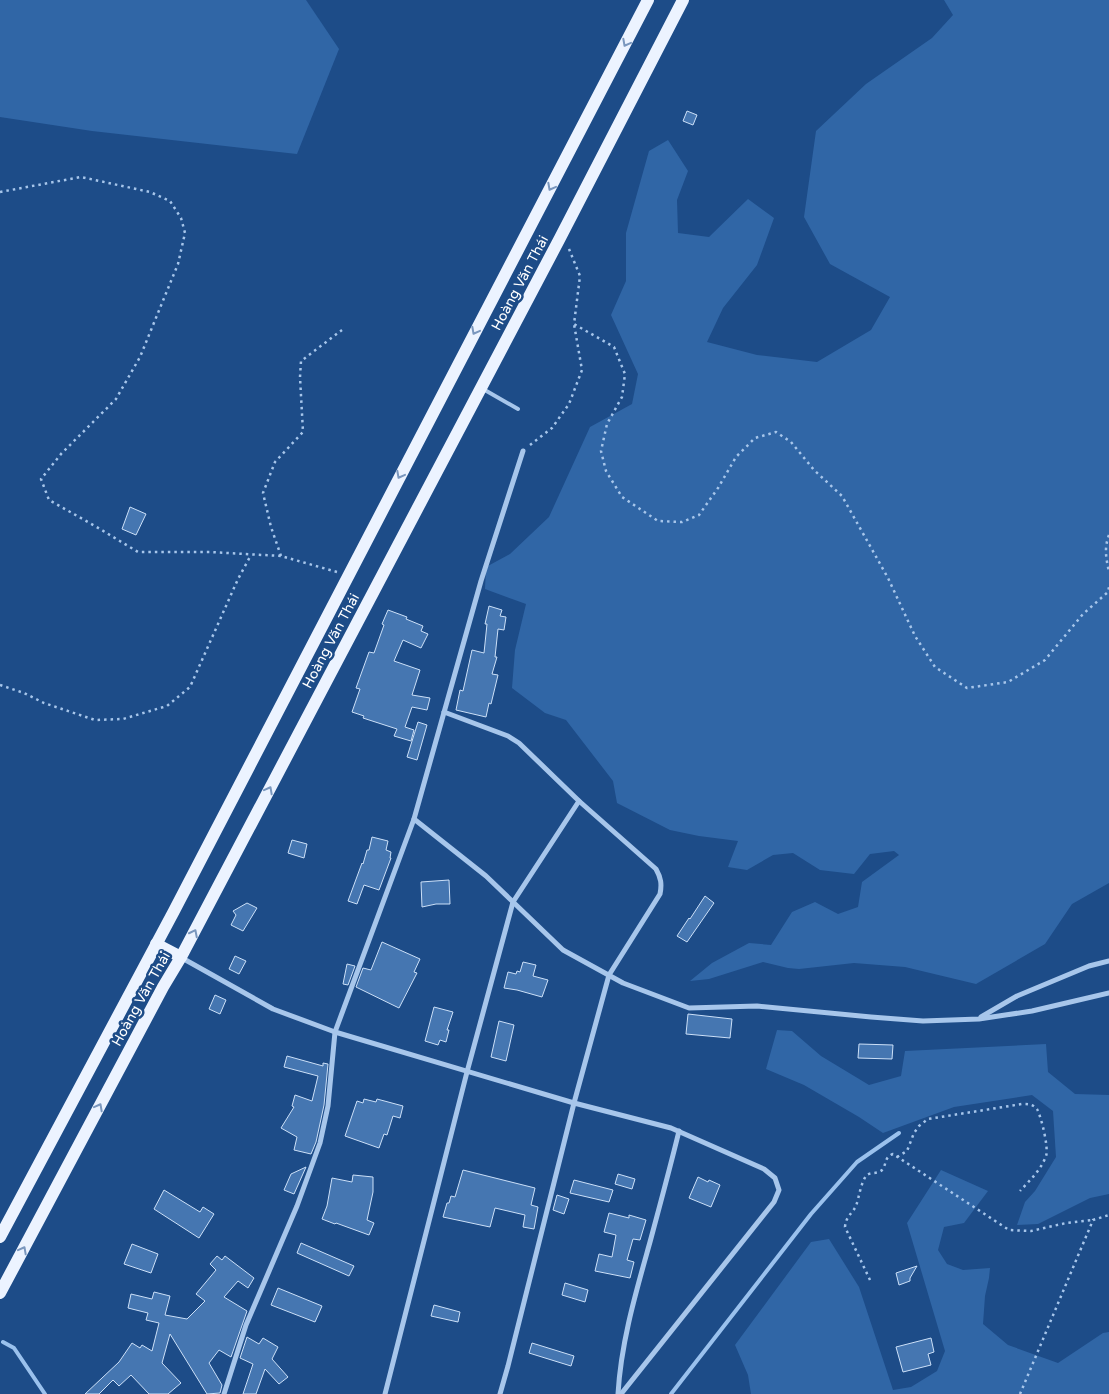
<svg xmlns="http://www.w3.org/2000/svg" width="1109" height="1394" viewBox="0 0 1109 1394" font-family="'Varela Round',sans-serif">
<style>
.green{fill:#3066a6}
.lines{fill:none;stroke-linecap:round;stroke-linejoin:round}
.stream{stroke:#9ac1ed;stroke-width:4}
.building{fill:#4576b1;stroke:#cce0f8}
.path{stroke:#a7c6eb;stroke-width:2.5;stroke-dasharray:2.5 4;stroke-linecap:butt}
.lane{stroke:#a7c6eb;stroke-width:4}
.street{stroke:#a7c6eb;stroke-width:5}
.primary{stroke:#ecf3ff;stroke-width:12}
.oneway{stroke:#7a97be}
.labels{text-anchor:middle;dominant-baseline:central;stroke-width:5;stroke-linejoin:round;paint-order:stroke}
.street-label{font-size:14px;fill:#fff;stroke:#1d4c88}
</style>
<rect width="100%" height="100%" fill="#1d4c88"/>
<g class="green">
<polygon points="0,0 306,0 339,49 297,154 92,131 0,117"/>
<polygon points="944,0 1109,0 1109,883 1072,904 1045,944 976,984 905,967 854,963 799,969 788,968 763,962 709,979 690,981 712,963 749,943 771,945 792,912 815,902 838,914 858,907 862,882 899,855 894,851 870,854 854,874 820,870 793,853 773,855 747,870 728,867 738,841 699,836 670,830 617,803 613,781 566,720 545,713 512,688 515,650 526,604 485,589 486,567 510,554 549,517 590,427 632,404 638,374 611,315 626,281 626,233 649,151 668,140 688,171 677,200 678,233 709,237 748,199 774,218 757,265 723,308 707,342 757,355 817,362 871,330 890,297 830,264 804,217 816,131 866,84 932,38 953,15"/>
<polygon points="777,1030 792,1031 821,1056 869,1085 901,1076 905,1051 1046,1044 1048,1072 1075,1094 1109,1095 1109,1194 1090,1198 1038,1224 1017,1225 1025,1202 1035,1191 1056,1157 1053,1111 1032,1095 954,1107 883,1133 859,1117 804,1085 766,1069"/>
<polygon points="941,1170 988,1191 964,1223 944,1227 938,1250 947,1264 963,1270 990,1268 989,1278 985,1296 983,1324 1008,1345 1058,1363 1103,1333 1109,1332 1109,1394 751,1394 748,1375 735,1345 811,1242 829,1239 859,1287 893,1390 911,1387 937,1371 945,1351 907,1223"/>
</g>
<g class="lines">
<g class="stream">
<polyline points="3,1342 14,1348 45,1394"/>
<polyline points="671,1394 811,1214 857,1162 899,1133"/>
</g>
</g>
<g class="building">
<polygon points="687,111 697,115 693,125 683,121"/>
<polygon points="130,507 146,514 136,535 122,529"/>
<polygon points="489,606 502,610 500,616 506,617 504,630 498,629 495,657 497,657 492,674 498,675 491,704 489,703 486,717 456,710 460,690 463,691 472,650 484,653 487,624 485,624"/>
<polygon points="388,610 407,617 406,619 423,626 421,631 428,634 421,648 403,640 394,661 420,670 412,695 430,698 427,710 412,707 405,727 414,730 411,741 394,736 397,729 363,718 364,716 352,712 360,689 356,688 369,652 374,653 384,625 382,624"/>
<polygon points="418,722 427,725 417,760 407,757"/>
<polygon points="372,837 388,841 386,850 391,852 390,858 391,858 379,890 364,885 357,904 348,901 362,863 363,864 367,850 369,850"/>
<polygon points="292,840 307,844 304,858 288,853"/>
<polygon points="449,880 450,904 436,904 422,907 421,882"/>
<polygon points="705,896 714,903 687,942 677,936 689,918 690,919"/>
<polygon points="247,903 257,908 243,931 231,925 236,915 233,911"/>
<polygon points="382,942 420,959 414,972 417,973 399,1008 356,987 363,968 371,970"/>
<polygon points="235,956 246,961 239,974 229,969"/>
<polygon points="523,962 536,965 533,976 548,980 542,997 517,990 504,988 508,972 516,974 517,971 520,972"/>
<polygon points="347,964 355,966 348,985 343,984"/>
<polygon points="215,995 226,1000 220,1014 209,1009"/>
<polygon points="434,1007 453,1012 447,1030 449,1030 446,1042 440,1040 438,1045 425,1041"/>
<polygon points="688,1014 732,1019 730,1038 686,1034"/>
<polygon points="499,1021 514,1025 506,1061 491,1057"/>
<polygon points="859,1044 893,1045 892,1059 858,1058"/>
<polygon points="287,1056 323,1066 323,1063 328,1064 324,1105 316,1142 311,1154 294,1150 297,1137 281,1128 294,1107 292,1106 295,1095 312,1101 318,1076 284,1067"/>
<polygon points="364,1099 376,1102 377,1099 403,1106 400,1118 393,1116 387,1135 384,1134 379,1148 345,1136 357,1101 363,1103"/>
<polygon points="306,1167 294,1194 284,1190 291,1174"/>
<polygon points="463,1170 535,1188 531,1205 538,1207 534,1229 523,1227 525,1215 495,1208 490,1227 443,1217 447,1203 449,1203 451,1196 455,1197"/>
<polygon points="618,1174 635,1179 632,1189 615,1184"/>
<polygon points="353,1175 373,1177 373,1192 367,1220 374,1223 369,1235 336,1223 335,1224 322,1219 327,1206 332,1178 352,1182"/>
<polygon points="698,1177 708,1182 709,1180 720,1185 711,1207 689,1198"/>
<polygon points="574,1180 613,1190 609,1202 570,1193"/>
<polygon points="164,1190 200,1212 203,1207 214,1214 199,1238 154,1209"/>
<polygon points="557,1195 569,1199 564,1214 553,1210"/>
<polygon points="609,1213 629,1218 629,1215 646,1220 640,1240 633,1239 627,1260 634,1262 630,1278 595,1271 599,1254 612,1257 616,1235 604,1232"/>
<polygon points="301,1243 354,1266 349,1276 297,1253"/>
<polygon points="132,1244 158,1254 151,1273 124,1264"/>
<polygon points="217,1256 222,1260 225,1256 254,1278 248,1288 238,1281 224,1297 247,1311 231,1357 219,1350 209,1363 222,1385 220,1393 207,1394 170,1334 162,1363 181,1383 168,1394 149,1394 131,1375 119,1386 113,1380 99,1394 85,1394 119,1362 132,1343 140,1348 142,1345 152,1351 159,1323 146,1320 148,1313 128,1308 131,1294 152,1299 154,1292 170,1296 165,1315 187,1319 205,1301 196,1294 216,1270 210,1264"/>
<polygon points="917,1266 910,1278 910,1281 899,1285 896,1273"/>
<polygon points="565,1283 588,1290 585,1302 562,1295"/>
<polygon points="278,1288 322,1306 315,1322 271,1305"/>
<polygon points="434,1305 460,1312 458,1322 431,1316"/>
<polygon points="247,1337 259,1344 263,1338 278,1347 272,1359 288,1377 279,1384 265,1369 256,1394 243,1394 253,1364 240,1358"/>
<polygon points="931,1338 934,1352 928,1354 931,1365 903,1372 896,1347"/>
<polygon points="532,1343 574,1356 571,1366 529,1353"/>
</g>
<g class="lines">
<g class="path">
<polyline points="0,192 81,177 150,192 170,201 181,218 185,233 178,264 140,357 116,399 61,454 41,479 49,500 95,526 138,552 210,552 281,556 337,572"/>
<polyline points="569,249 580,276 574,324 614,347 625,374 622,397 607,424 601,451 606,471 622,497 658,521 682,522 699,515 718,488 736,457 755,438 776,432 791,442 814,470 842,496 888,578 915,636 935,667 967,688 1008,682 1045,660 1083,614 1108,592 1109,587"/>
<polyline points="530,445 552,428 569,404 582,370 574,324"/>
<path d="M1109,535C1104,548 1106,558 1109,572"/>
<polyline points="281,556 271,527 263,493 275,462 303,432 300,377 301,361 342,330"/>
<polyline points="0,685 24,693 44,703 95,720 123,719 167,706 190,687 238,579 251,555"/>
<path d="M897,1157L907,1151L914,1133L919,1126L928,1119L1022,1104C1028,1104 1033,1104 1037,1109C1041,1116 1049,1148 1046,1156C1041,1170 1030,1180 1020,1191"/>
<path d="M870,1280L845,1227C846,1216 852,1214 856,1206C859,1198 861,1181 867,1175C871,1172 878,1174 882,1170C887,1164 884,1157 893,1154L1009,1230L1031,1231L1066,1223L1093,1220"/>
<polyline points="1020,1394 1093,1220 1109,1215"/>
</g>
<polyline class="lane" points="483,389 518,409"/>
<g class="street">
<path d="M444,712L508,736L519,743L579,801L656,869C661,878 662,884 660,894L609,975L574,1103L508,1366L500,1394"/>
<polyline points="414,819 486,876 563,950 623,983 689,1008 757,1006 871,1017 923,1021 979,1019 1032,1011 1109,993"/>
<polyline points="182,958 273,1009 335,1032 574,1103 671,1128 764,1169 775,1178 779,1190 774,1202 621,1394"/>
<polyline points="981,1017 1017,996 1089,966 1109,961"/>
<polyline points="224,1394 246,1325 297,1206 320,1143 328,1106 335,1032 414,819 481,581 523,451"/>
<polyline points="385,1394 467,1072 513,902 579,801"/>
<path d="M618,1394C621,1342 636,1292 650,1242C660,1205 670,1168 679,1131"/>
</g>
<g class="primary">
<polyline points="156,944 181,957"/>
<polyline points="0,1237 174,911 648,0"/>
<polyline points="0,1293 163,987 181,957 560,238 683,0"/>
</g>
</g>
<defs><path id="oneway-chevron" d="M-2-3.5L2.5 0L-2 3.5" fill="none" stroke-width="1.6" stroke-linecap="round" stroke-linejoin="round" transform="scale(1.25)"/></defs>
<g class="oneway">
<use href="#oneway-chevron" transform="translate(626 43) rotate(118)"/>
<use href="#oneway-chevron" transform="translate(551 187) rotate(118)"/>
<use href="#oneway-chevron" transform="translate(475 331) rotate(118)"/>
<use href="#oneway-chevron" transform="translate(400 475) rotate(118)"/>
<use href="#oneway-chevron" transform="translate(269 790) rotate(-62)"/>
<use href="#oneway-chevron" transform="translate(194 933) rotate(-63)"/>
<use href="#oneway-chevron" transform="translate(99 1107) rotate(-62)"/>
<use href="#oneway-chevron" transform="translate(23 1250) rotate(-62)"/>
</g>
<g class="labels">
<g class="street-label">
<text transform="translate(520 283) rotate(-62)">Hoàng Văn Thái</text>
<text transform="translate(331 641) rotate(-62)">Hoàng Văn Thái</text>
<text transform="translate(141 999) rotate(-61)">Hoàng Văn Thái</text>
</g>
</g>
</svg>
